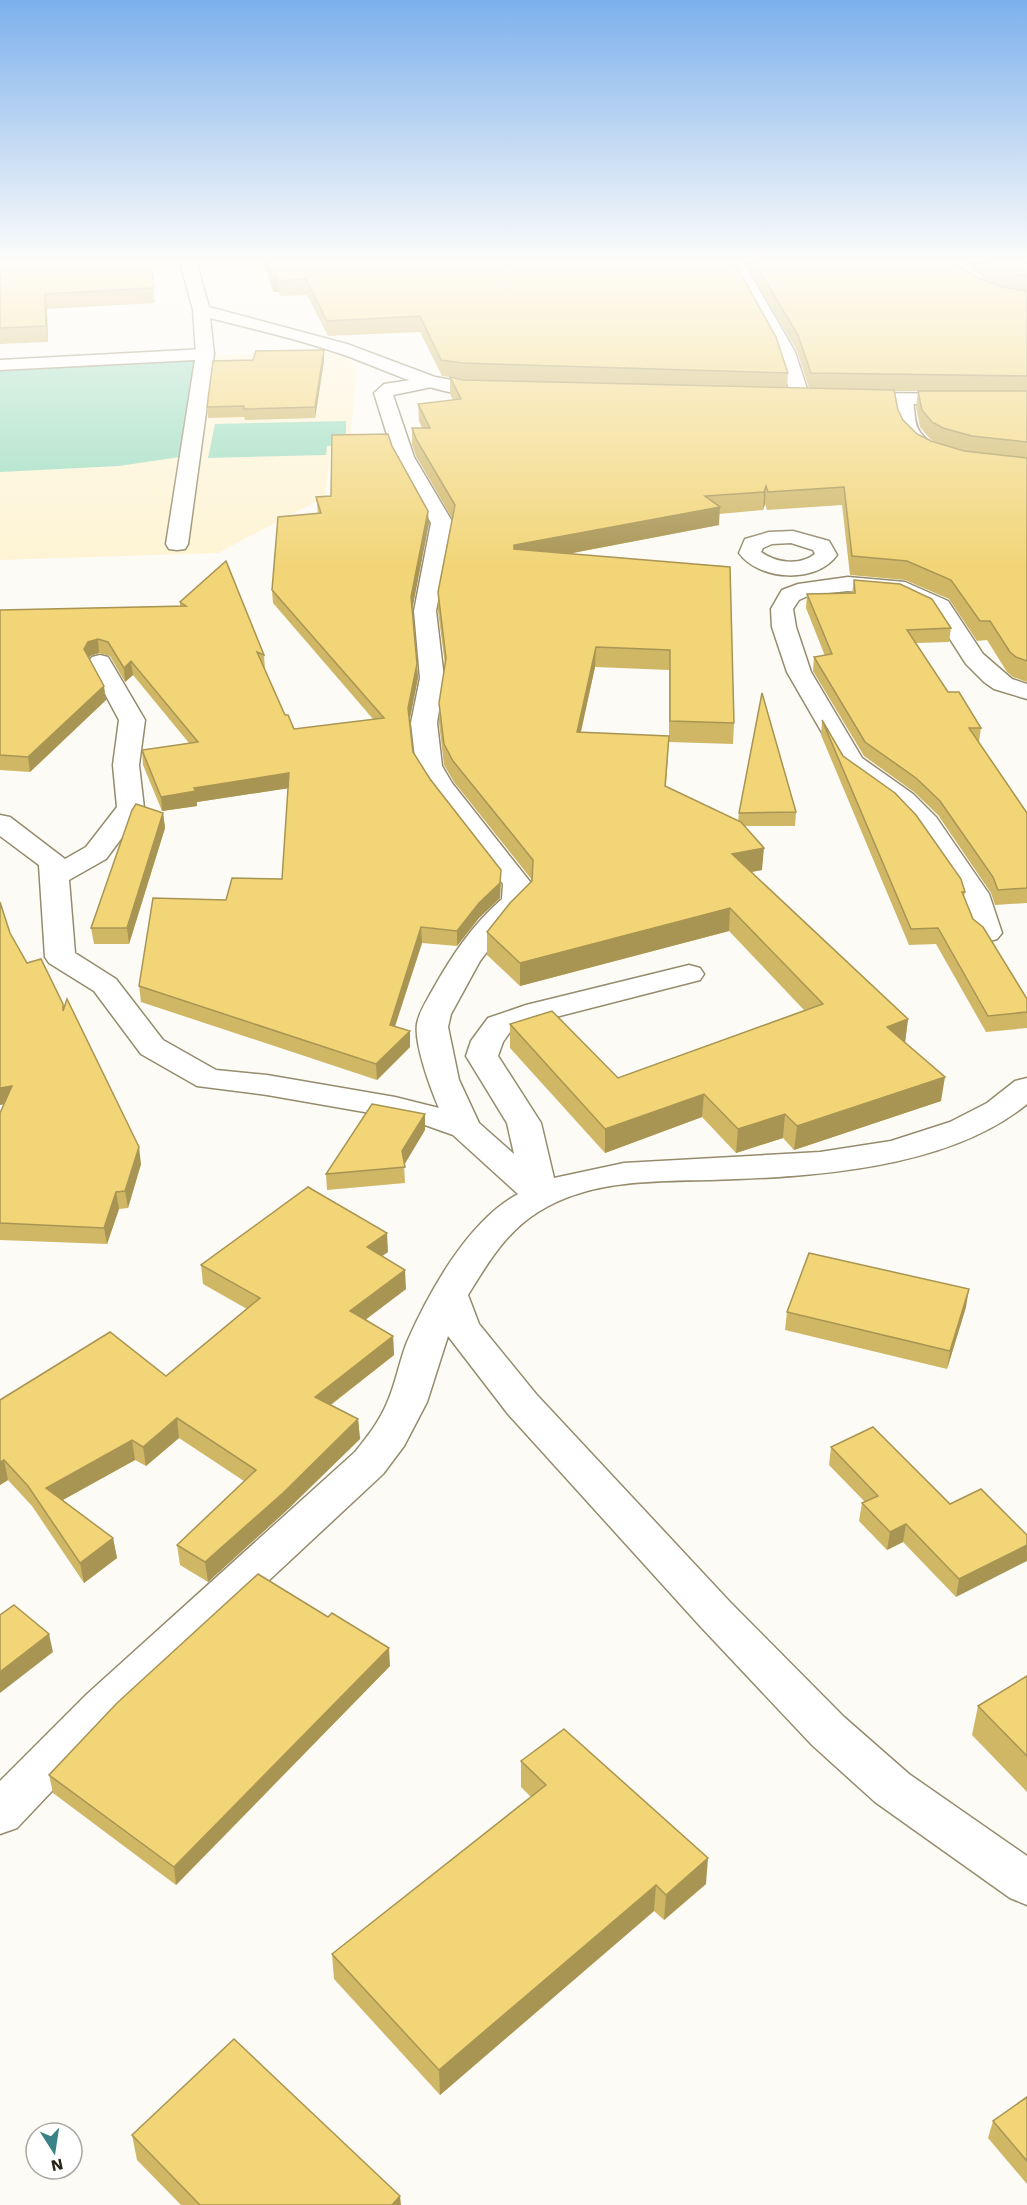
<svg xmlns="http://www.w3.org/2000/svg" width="1027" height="2205" viewBox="0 0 1027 2205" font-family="'Work Sans',sans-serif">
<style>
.built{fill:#fef4d4}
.green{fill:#9adcbe}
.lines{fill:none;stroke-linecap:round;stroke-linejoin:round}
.street-casing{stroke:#958b6d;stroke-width:3}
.secondary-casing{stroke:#958b6d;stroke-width:3}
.street{fill:#fff;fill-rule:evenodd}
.secondary{fill:#fff;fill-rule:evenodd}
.wall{fill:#d0b766;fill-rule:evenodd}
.shaded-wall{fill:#a99553}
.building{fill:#f2d577;stroke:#a99553;stroke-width:1.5}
</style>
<rect width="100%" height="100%" fill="#fdfbf5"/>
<polygon class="built" points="315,350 341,355 357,365 350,446 331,447 325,497 218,553 0,560 0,367"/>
<g class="green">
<polygon points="196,360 180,457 119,466 0,472 0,371"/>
<polygon points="346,421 346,445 327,446 326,455 208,458 215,424"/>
</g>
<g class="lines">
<defs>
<g id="street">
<polygon points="725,258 741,258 795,352 810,398 808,402 794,402 792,398 777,352"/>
<polygon points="205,349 211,350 214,354 188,544 185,549 177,550 169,549 166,544 195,360 0,370 0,360"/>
<path d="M431,377L437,378L440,382L437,386L393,395L414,457L453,523L436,611L444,678L437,723L442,766L452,783L531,883L530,902L508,924L480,961L451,1014L448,1027L459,1080L479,1123L514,1154L507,1123L466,1056L471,1041L488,1018L526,1005L689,965L700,968L704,974L700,980L548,1019L510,1032L503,1042L498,1056L541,1123L554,1178L624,1163L820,1152L891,1141L950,1122L987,1103L1015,1081L1027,1078V1104C947,1170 809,1177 710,1180C652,1181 589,1180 538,1212C506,1232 487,1264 468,1295L479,1324L536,1394L730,1602L844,1717L909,1774L1027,1856V1905L1010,1898L875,1802L812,1745L700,1626L508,1414L448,1336L427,1402L404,1446L383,1474L119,1720L17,1828L0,1834V1781L87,1694L355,1452C367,1437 379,1422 387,1403C396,1383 399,1362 407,1342C429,1292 468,1221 518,1194L453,1135L425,1125L393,1117L267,1095L197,1086L141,1054L94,991L49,963L45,957L39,865L0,836V815L10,817L65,859L86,847L117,807L113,765L119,720L88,662L92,657L100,655L108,657L145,720L139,765L144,808L106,859L69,880L75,953L116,979L163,1040L216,1070L267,1075L395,1097L439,1108C431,1090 414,1044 417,1024C419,1012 426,1002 432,991C451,957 472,925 502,899L503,884L432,792L416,766L411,723L420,678L414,611L431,523L394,457L374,393L384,384Z"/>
<path d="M903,394L910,396C917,406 912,421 920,432C938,458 998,459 1027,462V474C992,470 930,468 906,440C896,429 896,414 894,400L896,396Z"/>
<path d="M793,531L829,541L837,555C817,584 759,581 739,553L745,539L769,532ZM791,543L813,550L815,554C800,566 776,563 761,552L763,548L772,544Z"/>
<polygon points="848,577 905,582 948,601 983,654 1012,679 1027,684 1027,699 994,689 984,682 966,664 932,611 899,595 848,591 810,595 799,600 793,609 796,627 811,672 862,758 913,794 936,817 989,894 1002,933 997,939 987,942 977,939 972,933 961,894 916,829 895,806 843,769 787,672 772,627 771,609 779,595 782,590 798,584"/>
</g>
<g id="secondary">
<path d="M179,258H195L209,307L347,344L435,377L463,382L503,385L505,389L503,393C450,406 383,367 335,352C294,338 252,329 210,318L214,354L211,358H199L196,354L193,310Z"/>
<polygon points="850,393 1027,394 1027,406 843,403 841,399 843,395"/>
</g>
</defs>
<use href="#street" class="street-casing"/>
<use href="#secondary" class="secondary-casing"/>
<use href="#street" class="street"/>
<use href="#secondary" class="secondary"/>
</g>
<g class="wall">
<polygon points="0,258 150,258 155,303 47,309 48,342 0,344"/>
<path d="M262,258H732L788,373L787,388H809L797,351L742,258H950L957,265L978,278L988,282L958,258H1027V682L1013,677L1007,672L987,640L977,641L949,599L905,580L850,575L842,505L767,510L765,504L763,510L719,514V525L568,554L730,567L734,723L733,744L669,742V670L595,667L581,732L668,757L666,786L738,821L739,813L796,812L795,826H745L762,870L751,872L908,1019L905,1042L941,1101L794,1150L783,1138L736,1153L702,1117L605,1153L510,1048V1024L618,1078L804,1010L729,931L520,986L487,955V932L532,880L454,782L444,765L439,723V703L445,665L438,611V592L452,518L416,456L412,445V428H422L419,421L418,404L453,400L450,394V377L442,376L420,332L328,336L307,295L280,296L279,292H273ZM895,391H918L916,407L920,427L930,439L937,443L931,441L917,434L903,420L898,410Z"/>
<polygon points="324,350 324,361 315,418 245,420 244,417 208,418 207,407 253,360"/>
<polygon points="392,446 429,523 412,608 418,678 410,719 413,752 430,779 501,885 500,898 479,918 457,946 422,943 395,1027 410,1031 410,1047 377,1080 141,1002 139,986 226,900 282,879 288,788 197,802 197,806 162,811 143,765 142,750 189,743 133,675 125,682 110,656 99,653 90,656 89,658 106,700 30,772 0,770 0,610 180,606 180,602 264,655 265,669 264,668 285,715 294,729 373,719 273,603 272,590 318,513 316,497 331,496"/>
<polygon points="854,580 951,628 949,642 916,643 948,692 981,728 979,742 1027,813 1027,903 995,905 991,893 938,815 914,792 864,756 813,671 814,657 825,656 806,608 807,594 852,593"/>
<polygon points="822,720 843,756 965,892 964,897 973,919 1027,999 1027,1028 986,1032 936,944 909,945 821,735"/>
<polygon points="163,813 165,828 129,944 94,944 91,928"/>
<polygon points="0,902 10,933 27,963 63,1004 64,1009 141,1164 128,1208 119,1209 107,1244 0,1240 0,1113 4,1104 0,1105"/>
<polygon points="425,1130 404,1164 405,1183 327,1190 326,1174"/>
<polygon points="388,1252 382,1256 406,1289 366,1319 393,1336 394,1355 331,1405 358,1419 360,1439 285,1512 208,1582 180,1565 177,1545 244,1481 179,1438 146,1466 135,1460 63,1500 113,1538 117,1558 84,1583 32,1506 8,1480 0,1485 0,1400 166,1376 247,1309 203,1284 201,1265"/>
<polygon points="966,1307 947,1369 785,1330 787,1312"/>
<polygon points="831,1447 950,1504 981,1489 956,1597 903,1542 887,1550 859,1521 862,1503 865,1502 829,1465"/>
<polygon points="390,1666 176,1885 53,1793 49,1775"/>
<polygon points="1027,1676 1027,1792 972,1735 978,1706"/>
<polygon points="521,1761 706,1884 664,1920 654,1911 440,2095 334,1979 332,1954 531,1797 521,1787"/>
<polygon points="1027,2097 1027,2184 988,2138 993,2121"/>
<polygon points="132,2135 401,2205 181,2205 137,2160"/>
</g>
<g class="shaded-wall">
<polygon points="272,277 278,277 279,292 273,292"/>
<polygon points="45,294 47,309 48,342 46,326"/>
<polygon points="324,350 324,361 315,418 315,407"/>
<polygon points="766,486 765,504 763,510 764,492"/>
<polygon points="720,507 719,525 514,564 514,545"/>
<polygon points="428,511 429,523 412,611 411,597"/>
<polygon points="98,639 99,653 90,656 86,663 84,649 88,642"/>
<polygon points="596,647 595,667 576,753 577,732"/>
<polygon points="131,661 133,675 125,682 124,668"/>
<polygon points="417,664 418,678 409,723 408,708"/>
<polygon points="104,686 106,700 30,772 28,757"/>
<polygon points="289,773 290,788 197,802 197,806 162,811 161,797 194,788"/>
<polygon points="163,813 165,828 129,944 127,928"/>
<polygon points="764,848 762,870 730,876 732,854"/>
<polygon points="501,870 500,898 479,918 457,946 457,931"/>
<polygon points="730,908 729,931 520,986 520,963"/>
<polygon points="421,927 422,943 390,1041 390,1025"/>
<polygon points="908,1019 905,1043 887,1027"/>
<polygon points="410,1031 410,1047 377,1080 376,1064"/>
<polygon points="945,1077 941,1101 794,1150 797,1126"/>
<polygon points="12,1086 14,1102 0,1105 0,1088"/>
<polygon points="704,1094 702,1117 605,1153 605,1129"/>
<polygon points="425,1114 425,1130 403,1167 402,1151"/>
<polygon points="785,1114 783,1138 736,1153 738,1129"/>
<polygon points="139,1147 141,1164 128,1208 125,1191"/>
<polygon points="116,1192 119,1209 107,1244 104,1228"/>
<polygon points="387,1233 388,1252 368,1266 367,1247"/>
<polygon points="405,1270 406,1289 352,1330 350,1311"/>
<polygon points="969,1289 966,1307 947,1369 950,1351"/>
<polygon points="393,1336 394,1355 316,1416 315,1397"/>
<polygon points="177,1418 179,1438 146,1466 143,1447"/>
<polygon points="358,1419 360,1439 285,1512 208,1582 205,1562"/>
<polygon points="132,1440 135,1460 50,1507 46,1488"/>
<polygon points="4,1460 8,1480 0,1485 0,1462"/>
<polygon points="906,1524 903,1542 887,1550 890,1532"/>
<polygon points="113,1538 117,1558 84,1583 80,1563"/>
<polygon points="1027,1545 1027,1561 956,1597 959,1579"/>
<polygon points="49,1634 53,1652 0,1693 0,1672"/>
<polygon points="389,1648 390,1666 176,1885 174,1867"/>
<polygon points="708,1858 706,1884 664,1920 666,1895"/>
<polygon points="656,1885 654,1911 440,2095 439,2070"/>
<polygon points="400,2196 401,2205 392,2205"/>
</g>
<g class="building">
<polygon points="0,258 150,258 154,288 45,294 46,326 0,328"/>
<polygon points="266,258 732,258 776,337 788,373 463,363 441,360 420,316 327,321 306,279 279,281 278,277 272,277"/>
<polygon points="752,258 918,258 921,261 920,258 950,258 957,265 978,278 1002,287 1027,291 1027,376 811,373 798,335"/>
<polygon points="978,258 1027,258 1027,276 1007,273 990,267"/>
<polygon points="324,350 315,407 244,409 244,406 207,407 213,361 253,360 256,351"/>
<polygon points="450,377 463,380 894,390 898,410 903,420 917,434 931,441 964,451 1027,458 1027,661 1016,657 1010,652 990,621 980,621 951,580 907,561 852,556 844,487 768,492 766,486 764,492 705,496 720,507 514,545 514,549 730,567 734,723 670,721 670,650 596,647 577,732 669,736 665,786 741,822 764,848 732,854 908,1019 887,1027 945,1077 797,1126 785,1114 738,1129 704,1094 605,1129 510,1024 552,1011 618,1078 823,1004 730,908 520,963 487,932 510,903 532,881 533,860 453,761 444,744 439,703 446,658 438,592 455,505 416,439 412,428 430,428 418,404 461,399"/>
<polygon points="918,391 1027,391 1027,442 972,436 943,428 932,422 922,410"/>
<polygon points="388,434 392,446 428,511 411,597 417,664 408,708 413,752 430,779 501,870 500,883 479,903 457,931 421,927 390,1025 410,1031 376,1064 139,986 153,898 226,900 232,878 282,879 289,773 194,788 196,791 161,797 142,750 198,742 131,661 124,668 108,642 98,639 88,642 84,649 104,686 28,757 0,755 0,610 186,606 180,602 226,561 264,655 257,652 285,715 288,715 294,729 384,718 272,590 278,517 321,513 316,497 331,496 332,435"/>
<polygon points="854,580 900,584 932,599 951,628 907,630 948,692 959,692 981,728 969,728 1027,813 1027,888 998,890 993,877 940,801 916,778 865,742 814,657 832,654 807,594 855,593"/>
<polygon points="762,693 796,812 739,813"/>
<polygon points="822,720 843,756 895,793 916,815 961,879 965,892 962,892 973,919 983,927 1027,999 1027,1012 988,1016 938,928 911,929"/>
<polygon points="136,804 163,813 127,928 91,928 132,810"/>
<polygon points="0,902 10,933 27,963 41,959 63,1004 63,1011 67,999 139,1147 125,1191 116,1192 104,1228 0,1223 0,1113 12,1086 0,1088"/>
<polygon points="372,1104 425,1114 402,1151 405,1167 326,1174"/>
<polygon points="308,1187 387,1233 367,1247 405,1270 350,1311 393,1336 315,1397 358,1419 283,1493 205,1562 177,1545 256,1470 177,1418 143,1447 132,1440 46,1488 113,1538 80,1563 28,1486 4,1460 0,1462 0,1400 110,1332 166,1376 260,1298 201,1265"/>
<polygon points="809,1253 969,1289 950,1351 787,1312"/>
<polygon points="873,1427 950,1504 981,1489 1027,1535 1027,1545 959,1579 906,1524 890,1532 862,1503 878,1496 831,1447"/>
<polygon points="258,1574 328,1617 332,1613 389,1648 174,1867 49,1775 117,1703"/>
<polygon points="14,1605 49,1634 0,1672 0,1615"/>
<polygon points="1027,1676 1027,1756 978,1706"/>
<polygon points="564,1729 708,1858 666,1895 656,1885 439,2070 332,1954 546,1785 521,1761"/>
<polygon points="234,2039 400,2196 392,2205 200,2205 132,2135"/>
<polygon points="1027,2097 1027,2161 993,2121"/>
</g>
<linearGradient id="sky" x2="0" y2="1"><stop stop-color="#7cb0ec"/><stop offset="0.46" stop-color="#fefdfa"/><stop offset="1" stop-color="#fefdfa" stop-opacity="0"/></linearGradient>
<rect width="1027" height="567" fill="url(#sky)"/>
<g transform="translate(54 2151) rotate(168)"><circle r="28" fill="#ffffff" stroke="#a9a8a3" stroke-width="1.5"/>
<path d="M0-4.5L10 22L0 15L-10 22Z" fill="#398286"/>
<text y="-9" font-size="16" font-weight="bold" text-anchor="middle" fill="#292519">N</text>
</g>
</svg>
